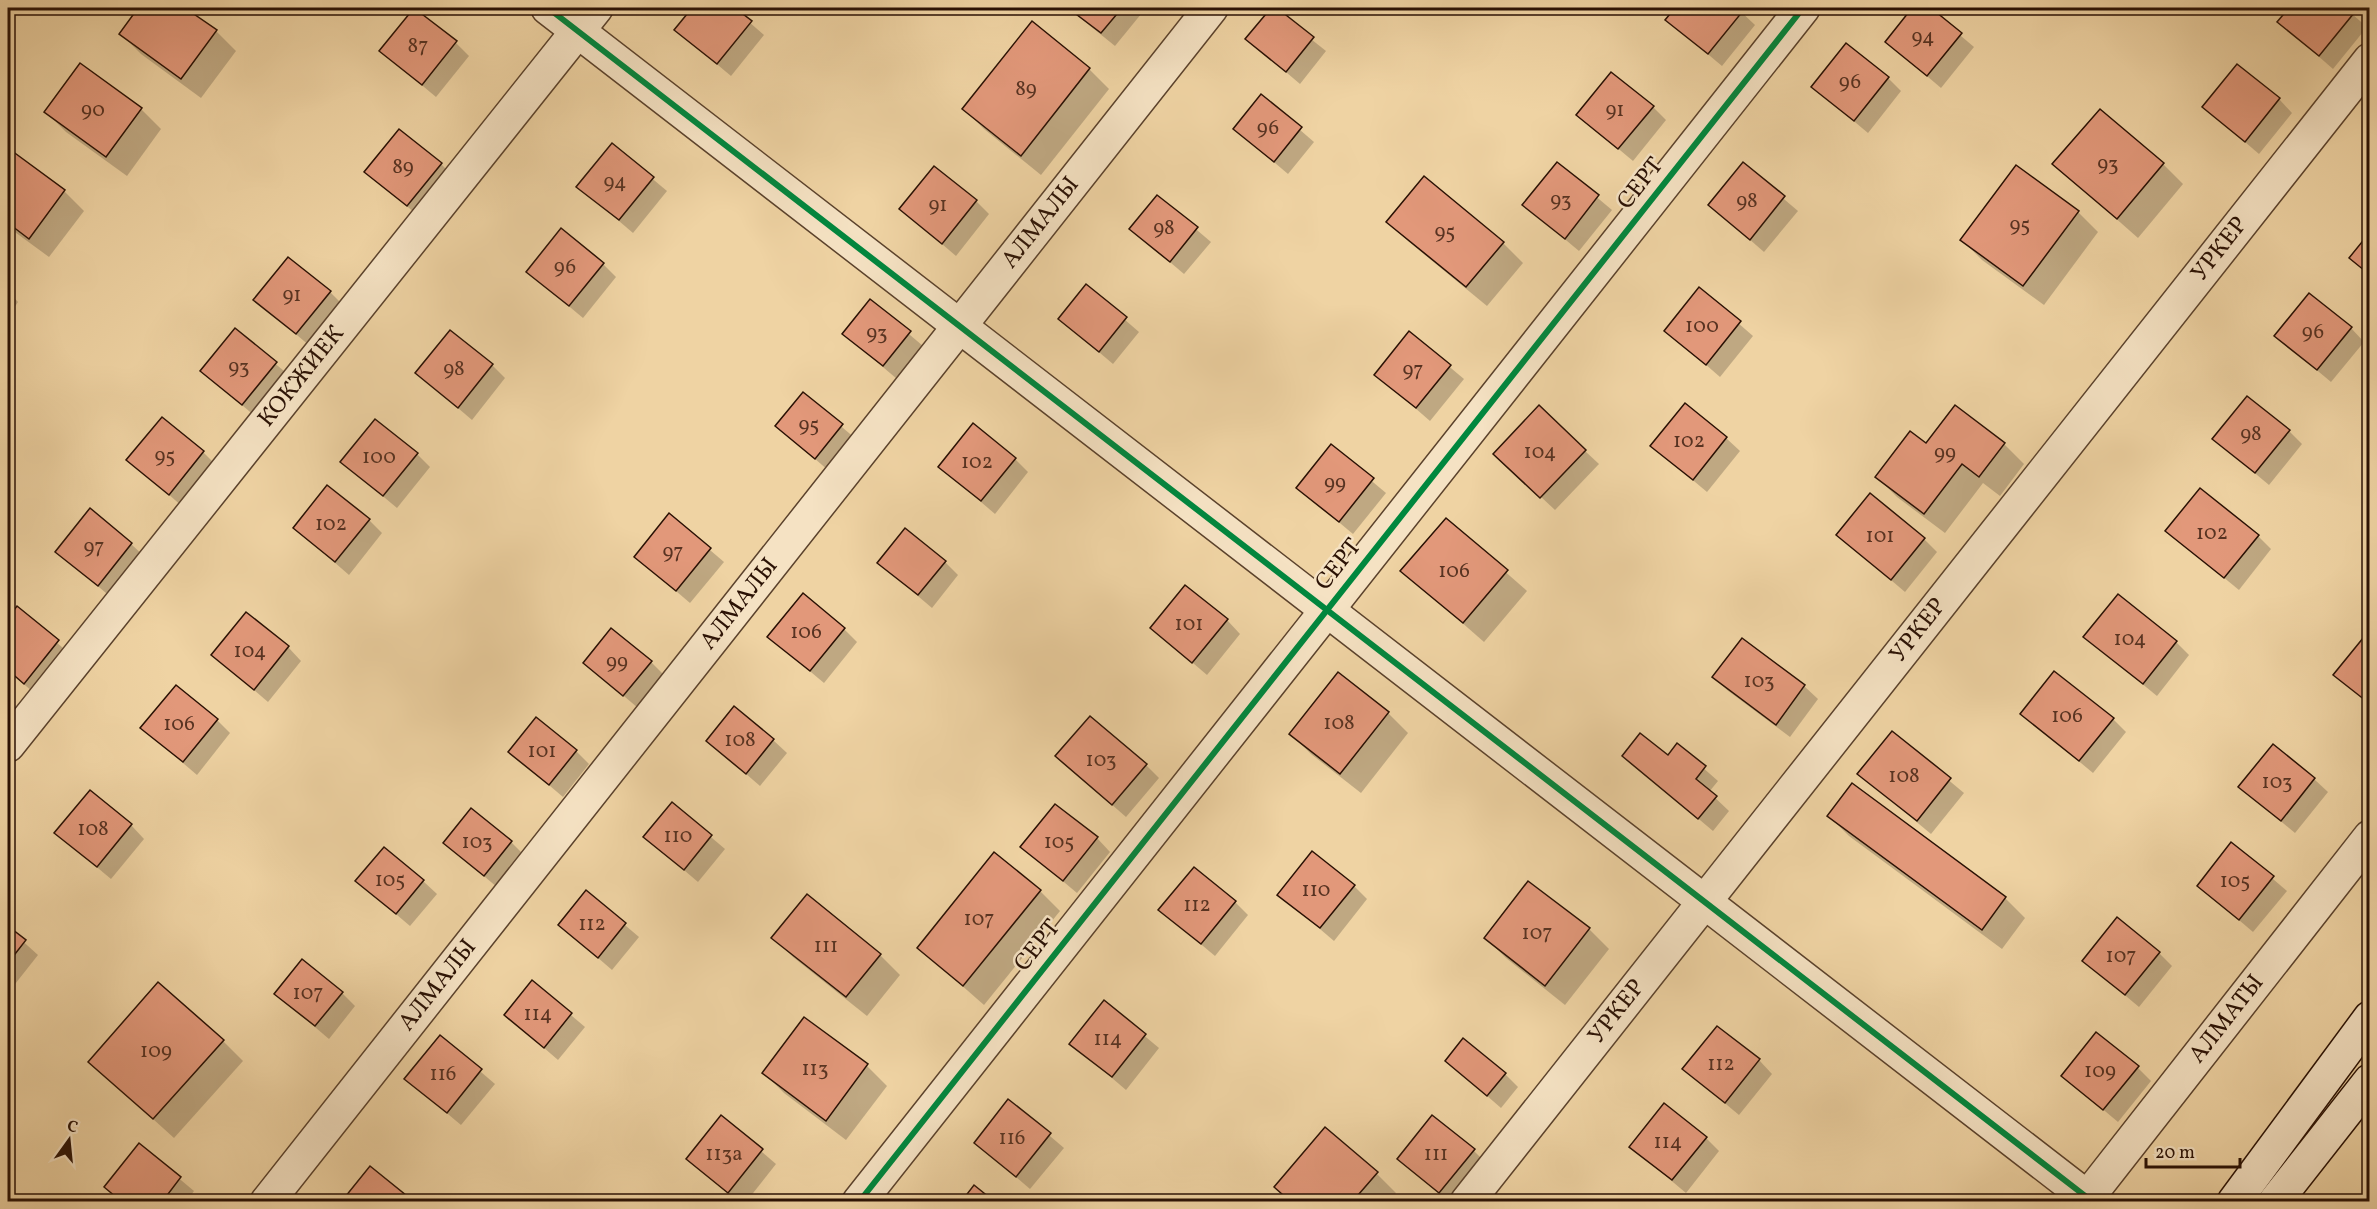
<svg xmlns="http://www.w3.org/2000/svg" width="2377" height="1209" viewBox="0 0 2377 1209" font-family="Vollkorn,serif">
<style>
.shadow{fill:#0003}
.building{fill:#e2987a;stroke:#2a1104;stroke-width:1.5}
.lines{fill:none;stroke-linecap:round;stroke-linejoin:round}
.minor-casing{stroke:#5b422c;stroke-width:36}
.secondary-casing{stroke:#2a1104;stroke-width:36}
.minor{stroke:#f5e2c3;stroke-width:33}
.secondary{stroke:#f5e2c3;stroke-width:33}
.cycleway-casing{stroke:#f5e2c3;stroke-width:10}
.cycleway{stroke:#00873e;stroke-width:6}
.labels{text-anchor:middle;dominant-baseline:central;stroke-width:5;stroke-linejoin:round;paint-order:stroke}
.number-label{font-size:21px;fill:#583322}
.street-label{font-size:24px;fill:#2a1104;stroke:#f5e2c3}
</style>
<rect width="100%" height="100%" fill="#efd3a3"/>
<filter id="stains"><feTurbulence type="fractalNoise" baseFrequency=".00333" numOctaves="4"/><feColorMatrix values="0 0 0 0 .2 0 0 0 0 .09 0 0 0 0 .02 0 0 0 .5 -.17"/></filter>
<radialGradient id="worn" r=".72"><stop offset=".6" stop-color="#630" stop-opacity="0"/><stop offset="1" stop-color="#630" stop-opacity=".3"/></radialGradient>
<g class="shadow">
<polygon points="140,8 183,8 216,31 236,51 201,98 141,54 121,34"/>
<polygon points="694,8 733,8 764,35 731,76 676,30"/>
<polygon points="1068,8 1146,8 1115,46"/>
<polygon points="1272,8 1326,51 1300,84 1247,39"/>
<polygon points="1677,8 1737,8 1755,25 1722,66 1667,20"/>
<polygon points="1914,8 1928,8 1974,47 1941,88 1887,42"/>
<polygon points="2291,8 2345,8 2367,27 2333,69 2279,22"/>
<polygon points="1032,24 1089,69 1109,89 1041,175 984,129 964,109"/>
<polygon points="456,43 469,56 436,97 381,51"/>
<polygon points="1888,78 1901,91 1868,133 1813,87"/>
<polygon points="1262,97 1314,142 1288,174 1235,129"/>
<polygon points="2279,99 2292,113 2259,154 2204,107"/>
<polygon points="1653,107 1666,120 1633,161 1578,115"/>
<polygon points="141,109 161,129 127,176 66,132 46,112"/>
<polygon points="612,145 667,191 633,233 578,186"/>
<polygon points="8,150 64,191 84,211 49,257 8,227"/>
<polygon points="441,164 454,177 421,218 366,172"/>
<polygon points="1557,164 1612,210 1579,251 1524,205"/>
<polygon points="1743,164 1798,211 1764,252 1710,205"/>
<polygon points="2054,164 2163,164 2183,184 2138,238"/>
<polygon points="1158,197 1211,242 1184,274 1131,229"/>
<polygon points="976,201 989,214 956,256 901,209"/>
<polygon points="2078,212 2098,232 2044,305 1982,260 1962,240"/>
<polygon points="1388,222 1503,243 1523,263 1487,306 1408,241"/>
<polygon points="603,264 616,277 583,318 528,272"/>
<polygon points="1087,287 1139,332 1113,364 1060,319"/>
<polygon points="1699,289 1753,336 1720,377 1666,330"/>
<polygon points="8,291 18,302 8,317"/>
<polygon points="330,292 343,305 310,346 255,300"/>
<polygon points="870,301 923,346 897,379 844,334"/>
<polygon points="2351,328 2364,342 2331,382 2276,336"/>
<polygon points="235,330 290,376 256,417 202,371"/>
<polygon points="1409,333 1464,379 1430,421 1376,374"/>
<polygon points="492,365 505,378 472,420 417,373"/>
<polygon points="803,394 856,439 829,471 777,426"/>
<polygon points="2289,431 2302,444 2269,485 2214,439"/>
<polygon points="1726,438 1740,451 1707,492 1652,446"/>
<polygon points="2004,444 2024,464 2000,496 1983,483 1945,533 1897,497 1877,477 1926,445"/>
<polygon points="1331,447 1386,493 1353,534 1298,488"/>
<polygon points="1585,451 1599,464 1555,510 1509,467"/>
<polygon points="203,452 216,465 183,507 129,460"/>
<polygon points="417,454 430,467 397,508 342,462"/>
<polygon points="1015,459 1028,472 995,514 940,467"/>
<polygon points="669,515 724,562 690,603 636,557"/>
<polygon points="369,520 382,533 349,575 295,528"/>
<polygon points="1446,520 1527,591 1484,642 1403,571"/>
<polygon points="2167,531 2258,536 2271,549 2239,590"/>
<polygon points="1838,535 1924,539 1937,552 1905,592"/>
<polygon points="131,544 145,557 112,598 57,552"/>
<polygon points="945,562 958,575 932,608 879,563"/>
<polygon points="17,608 71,655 38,696 8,671 8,620"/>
<polygon points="1227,620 1240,634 1207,675 1152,628"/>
<polygon points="844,629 857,642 824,683 769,637"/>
<polygon points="2370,635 2370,705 2335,675"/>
<polygon points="2085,637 2176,642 2189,655 2157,696"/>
<polygon points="288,647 301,661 268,702 213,655"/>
<polygon points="651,662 664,675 638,708 585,663"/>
<polygon points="1714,677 1804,686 1818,699 1790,737 1727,690"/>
<polygon points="1388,713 1408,733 1361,793 1311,754 1291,734"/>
<polygon points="2022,714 2113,719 2126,732 2093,773"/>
<polygon points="217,720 230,733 197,775 142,728"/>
<polygon points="1892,733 1964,793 1931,834 1859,774"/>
<polygon points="773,740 787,753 760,786 708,741"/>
<polygon points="1677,745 1718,781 1709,792 1729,811 1713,831 1624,756 1668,757"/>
<polygon points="576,751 589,764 563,797 510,752"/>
<polygon points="1146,765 1159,778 1126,817 1071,769"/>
<polygon points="2314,779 2328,792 2295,833 2240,787"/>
<polygon points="1852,785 2005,898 2025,918 2002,949 1849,836 1829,816"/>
<polygon points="672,804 725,849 698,882 645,837"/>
<polygon points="131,825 144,839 111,879 56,833"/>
<polygon points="1097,838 1110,852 1077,893 1022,847"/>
<polygon points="511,842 524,855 498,888 445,843"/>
<polygon points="2232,844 2287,891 2253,932 2199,886"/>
<polygon points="357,881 423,881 437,894 410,926"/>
<polygon points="1354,886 1367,899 1334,941 1279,894"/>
<polygon points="1040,891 1060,911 984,1005 919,948"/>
<polygon points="586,892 639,937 612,970 560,925"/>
<polygon points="1235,902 1248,915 1215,956 1160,910"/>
<polygon points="8,928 38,955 8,993"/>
<polygon points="1589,929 1609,949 1565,1005 1506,958 1486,938"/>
<polygon points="773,937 880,955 900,975 867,1016 793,957"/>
<polygon points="2159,953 2172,966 2139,1007 2084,961"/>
<polygon points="532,982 585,1027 558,1060 506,1015"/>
<polygon points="342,993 355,1006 329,1039 276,994"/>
<polygon points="1104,1002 1159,1048 1126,1090 1071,1043"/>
<polygon points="440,1037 495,1084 461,1125 406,1079"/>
<polygon points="223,1041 243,1061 174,1138 90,1062"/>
<polygon points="1759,1060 1772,1074 1739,1115 1684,1069"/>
<polygon points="1447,1061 1505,1074 1518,1087 1501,1108"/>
<polygon points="867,1066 887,1086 846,1140 784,1093 764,1073"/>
<polygon points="2138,1068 2151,1081 2118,1122 2063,1076"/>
<polygon points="1009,1101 1064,1148 1030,1189 976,1143"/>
<polygon points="721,1117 776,1164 746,1202 738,1202 688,1159"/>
<polygon points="1706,1138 1719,1151 1686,1193 1631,1147"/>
<polygon points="139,1145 194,1191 186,1202 121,1202 106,1187"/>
<polygon points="1474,1151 1487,1164 1456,1202 1449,1202 1399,1159"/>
<polygon points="1376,1173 1396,1193 1389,1202 1291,1202"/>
</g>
<g class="building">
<polygon points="138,8 185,8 217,30 181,79 119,34"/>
<polygon points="414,8 457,41 422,85 379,51"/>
<polygon points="692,8 735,8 752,21 717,64 674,30"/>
<polygon points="1068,8 1122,8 1101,33"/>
<polygon points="1271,8 1277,8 1314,37 1286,72 1245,39"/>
<polygon points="1675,8 1739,8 1743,11 1708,54 1665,20"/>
<polygon points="1912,8 1931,8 1962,33 1927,76 1885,42"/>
<polygon points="2289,8 2348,8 2354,13 2319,56 2277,22"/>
<polygon points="1032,21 1090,68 1021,156 962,109"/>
<polygon points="1846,43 1889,77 1854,121 1811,87"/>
<polygon points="80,63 142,108 106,157 44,112"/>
<polygon points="2237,64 2280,98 2245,142 2202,107"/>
<polygon points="1611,72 1654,106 1618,149 1576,115"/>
<polygon points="1261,94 1302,127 1274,162 1233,129"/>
<polygon points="2100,109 2164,163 2117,219 2052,164"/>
<polygon points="399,129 442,163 407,206 364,172"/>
<polygon points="612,143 654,177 619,220 576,187"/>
<polygon points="8,148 65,190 29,239 8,223"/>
<polygon points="1557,162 1599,195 1565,239 1522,205"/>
<polygon points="1743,162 1785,196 1750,240 1708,205"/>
<polygon points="2016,165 2079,211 2023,286 1960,240"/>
<polygon points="934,166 977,200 942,244 899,209"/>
<polygon points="1424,176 1504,242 1466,287 1386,222"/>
<polygon points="1157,195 1198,227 1170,262 1129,229"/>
<polygon points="561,228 604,263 569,306 526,272"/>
<polygon points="2370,232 2370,275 2349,258"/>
<polygon points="288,257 331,291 296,334 253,300"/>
<polygon points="1086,284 1127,317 1099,352 1058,319"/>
<polygon points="1699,287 1741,321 1706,365 1664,331"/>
<polygon points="2309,293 2352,327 2317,370 2274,336"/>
<polygon points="870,299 911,331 883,366 842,334"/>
<polygon points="235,328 277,362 242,405 200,371"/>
<polygon points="450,330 493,364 458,408 415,373"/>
<polygon points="1409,331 1451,365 1416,408 1374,375"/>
<polygon points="803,392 843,424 815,459 775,426"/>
<polygon points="2247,396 2290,430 2255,473 2212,439"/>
<polygon points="1685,403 1727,437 1693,480 1650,446"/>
<polygon points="1539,405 1586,450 1540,498 1493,454"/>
<polygon points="1955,405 2005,443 1979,477 1962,464 1924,514 1875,477 1910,431 1926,443"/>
<polygon points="162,417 204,451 169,495 126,460"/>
<polygon points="375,419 418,453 383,496 340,462"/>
<polygon points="973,423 1016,458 981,501 938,467"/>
<polygon points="1331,444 1374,478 1339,522 1296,488"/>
<polygon points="327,485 370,519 335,562 293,528"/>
<polygon points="2200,488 2259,535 2224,578 2165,531"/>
<polygon points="1870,493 1925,538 1891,580 1836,535"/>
<polygon points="90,508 132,543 98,586 55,552"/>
<polygon points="669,513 711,548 676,591 634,557"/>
<polygon points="1446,518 1508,570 1463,623 1400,571"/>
<polygon points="905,528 946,561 918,595 877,563"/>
<polygon points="1185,585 1228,619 1192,663 1150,628"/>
<polygon points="803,593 845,628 810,671 767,637"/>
<polygon points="2118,594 2177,641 2143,684 2083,637"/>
<polygon points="17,606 59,640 24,684 8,670 8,618"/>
<polygon points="246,612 289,646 254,690 211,655"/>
<polygon points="611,628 652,661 623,696 583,663"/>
<polygon points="2368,632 2370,633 2370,704 2333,675"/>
<polygon points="1742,638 1805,685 1776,725 1712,677"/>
<polygon points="2054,671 2114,718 2079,761 2020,714"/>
<polygon points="1338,672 1389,712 1340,774 1289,734"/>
<polygon points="176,685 218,719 183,762 140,728"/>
<polygon points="734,706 774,739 746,774 706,741"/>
<polygon points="1090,716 1147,764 1112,805 1055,756"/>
<polygon points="536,717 577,750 549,785 508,752"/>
<polygon points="1892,731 1951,778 1917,821 1857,774"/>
<polygon points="1640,733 1668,755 1677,743 1706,766 1696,779 1717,796 1698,819 1622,756"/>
<polygon points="2273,744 2315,778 2281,821 2238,787"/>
<polygon points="1852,783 2006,897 1982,930 1827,816"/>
<polygon points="90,790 132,824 97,867 54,833"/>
<polygon points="672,802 712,835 684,870 643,837"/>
<polygon points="1055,804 1098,837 1063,881 1020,847"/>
<polygon points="471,808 512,841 484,876 443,843"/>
<polygon points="2231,842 2274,876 2239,920 2197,886"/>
<polygon points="384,847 424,880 396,914 355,881"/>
<polygon points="1312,851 1355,885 1320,928 1277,895"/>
<polygon points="994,852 1041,890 963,986 917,948"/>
<polygon points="1194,867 1236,901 1201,944 1158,910"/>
<polygon points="1528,881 1590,928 1545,986 1484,938"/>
<polygon points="586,890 626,923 598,958 558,925"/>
<polygon points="807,894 881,954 846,997 771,938"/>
<polygon points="2117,917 2160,952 2125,995 2082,961"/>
<polygon points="8,926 26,940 8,963"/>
<polygon points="302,959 343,992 315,1026 274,994"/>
<polygon points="532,980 572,1013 544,1048 504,1015"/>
<polygon points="158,982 224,1040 153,1119 88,1062"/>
<polygon points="1104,1000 1146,1034 1112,1077 1069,1044"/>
<polygon points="804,1017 868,1064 826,1121 762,1073"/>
<polygon points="1717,1026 1760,1059 1725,1103 1682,1069"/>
<polygon points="2096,1032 2139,1066 2103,1110 2061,1076"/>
<polygon points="440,1035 482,1069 447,1113 404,1079"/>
<polygon points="1463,1038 1506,1073 1487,1096 1445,1061"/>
<polygon points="1008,1099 1051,1133 1016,1177 974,1143"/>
<polygon points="1664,1103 1707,1137 1672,1180 1629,1147"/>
<polygon points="721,1115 763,1149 728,1193 686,1159"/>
<polygon points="1432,1115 1475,1149 1439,1193 1397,1159"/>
<polygon points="1325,1127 1378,1172 1352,1202 1291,1202 1274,1187"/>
<polygon points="139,1143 181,1177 162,1202 122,1202 104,1187"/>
<polygon points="370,1166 412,1200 411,1202 341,1202"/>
<polygon points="974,1185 995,1202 961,1202"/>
</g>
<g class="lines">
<defs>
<g id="minor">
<polyline points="548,8 2093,1202"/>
<path id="s1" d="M8,745L596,8"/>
<path id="s2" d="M267,1202L1211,8"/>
<polyline points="859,1202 1803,8"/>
<path id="s3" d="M1467,1202L2370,60"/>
<path id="s4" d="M2084,1202L2370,837"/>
</g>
<g id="secondary">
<polyline points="2234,1202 2370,1018"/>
<polyline points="2275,1202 2370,1081"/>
</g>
</defs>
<use href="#minor" class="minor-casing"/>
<use href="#secondary" class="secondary-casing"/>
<use href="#minor" class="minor"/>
<use href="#secondary" class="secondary"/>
<defs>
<g id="cycleway">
<polyline points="548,8 2093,1202"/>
<polyline points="859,1202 1803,8"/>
</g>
</defs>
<use href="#cycleway" class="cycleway-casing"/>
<use href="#cycleway" class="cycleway"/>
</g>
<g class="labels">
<g class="number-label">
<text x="1923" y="37">94</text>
<text x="418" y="46">87</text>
<text x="1850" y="82">96</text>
<text x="1026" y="89">89</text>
<text x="93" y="110">90</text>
<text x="1615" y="110">91</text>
<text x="1268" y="128">96</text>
<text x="2108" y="164">93</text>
<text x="403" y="167">89</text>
<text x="615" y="182">94</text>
<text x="1561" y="200">93</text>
<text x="1747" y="201">98</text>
<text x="938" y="205">91</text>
<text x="2020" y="225">95</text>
<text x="1164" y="228">98</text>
<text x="1445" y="232">95</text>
<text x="565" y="267">96</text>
<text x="292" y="295">91</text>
<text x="1702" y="326">100</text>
<text x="2313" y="332">96</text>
<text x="877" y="333">93</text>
<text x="239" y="367">93</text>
<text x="454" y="369">98</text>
<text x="1413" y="370">97</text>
<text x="809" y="425">95</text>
<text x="2251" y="434">98</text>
<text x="1689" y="441">102</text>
<text x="1540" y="452">104</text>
<text x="1945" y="453">99</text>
<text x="165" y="456">95</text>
<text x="379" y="457">100</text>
<text x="977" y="462">102</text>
<text x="1335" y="483">99</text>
<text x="331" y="524">102</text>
<text x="2212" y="533">102</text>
<text x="1880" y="536">101</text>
<text x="94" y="547">97</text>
<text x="673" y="552">97</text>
<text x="1454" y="571">106</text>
<text x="1189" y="624">101</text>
<text x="806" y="632">106</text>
<text x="2130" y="639">104</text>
<text x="250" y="651">104</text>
<text x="617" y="662">99</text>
<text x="1759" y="681">103</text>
<text x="2067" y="716">106</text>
<text x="1339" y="723">108</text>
<text x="179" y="724">106</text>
<text x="740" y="740">108</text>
<text x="542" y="751">101</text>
<text x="1101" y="760">103</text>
<text x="1904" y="776">108</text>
<text x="2277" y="782">103</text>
<text x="93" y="829">108</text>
<text x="678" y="836">110</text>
<text x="477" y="842">103</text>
<text x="1059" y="842">105</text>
<text x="390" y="880">105</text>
<text x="2235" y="881">105</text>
<text x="1316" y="890">110</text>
<text x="1197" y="905">112</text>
<text x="979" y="919">107</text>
<text x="592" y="924">112</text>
<text x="1537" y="933">107</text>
<text x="826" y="946">111</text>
<text x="2121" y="956">107</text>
<text x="308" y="993">107</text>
<text x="538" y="1014">114</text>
<text x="1108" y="1039">114</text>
<text x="156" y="1051">109</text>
<text x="1721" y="1064">112</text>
<text x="815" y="1069">113</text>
<text x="2100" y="1071">109</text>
<text x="443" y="1074">116</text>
<text x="1012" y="1138">116</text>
<text x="1668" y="1142">114</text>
<text x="724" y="1154">113а</text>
<text x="1436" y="1154">111</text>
</g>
<g class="street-label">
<text transform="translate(1641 184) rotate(-52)">СЕРТ</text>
<text stroke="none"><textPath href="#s2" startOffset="1248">АЛМАЛЫ</textPath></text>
<text stroke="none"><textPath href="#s3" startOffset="1214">УРКЕР</textPath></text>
<text stroke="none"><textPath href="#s1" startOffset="471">КОКЖИЕК</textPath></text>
<text transform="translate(1339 565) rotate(-52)">СЕРТ</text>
<text stroke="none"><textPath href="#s2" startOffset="762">АЛМАЛЫ</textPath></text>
<text stroke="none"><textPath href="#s3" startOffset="728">УРКЕР</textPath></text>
<text transform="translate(1038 946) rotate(-52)">СЕРТ</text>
<text stroke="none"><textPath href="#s2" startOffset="276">АЛМАЛЫ</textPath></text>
<text stroke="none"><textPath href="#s3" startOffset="242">УРКЕР</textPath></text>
<text stroke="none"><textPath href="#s4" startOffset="232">АЛМАТЫ</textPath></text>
</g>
</g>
<rect width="2377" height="1209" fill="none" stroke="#efd3a3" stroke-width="30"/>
<rect x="9" y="9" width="2359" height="1191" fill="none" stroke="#2a1104" stroke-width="3"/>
<rect x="15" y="15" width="2347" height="1179" fill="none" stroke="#2a1104" stroke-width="1.5"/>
<g transform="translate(69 1140) rotate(15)" stroke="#f5e2c3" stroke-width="4.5" paint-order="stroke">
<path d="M0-4.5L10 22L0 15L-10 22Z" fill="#2a1104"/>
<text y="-9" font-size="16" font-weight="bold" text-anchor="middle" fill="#2a1104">С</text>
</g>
<path d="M2146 1158v9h94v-9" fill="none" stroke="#2a1104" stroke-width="3"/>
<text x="2155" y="1158" font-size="18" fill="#2a1104" stroke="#f5e2c3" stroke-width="4.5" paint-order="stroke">20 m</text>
<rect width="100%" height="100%" filter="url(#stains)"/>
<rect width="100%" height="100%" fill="url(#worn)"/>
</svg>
